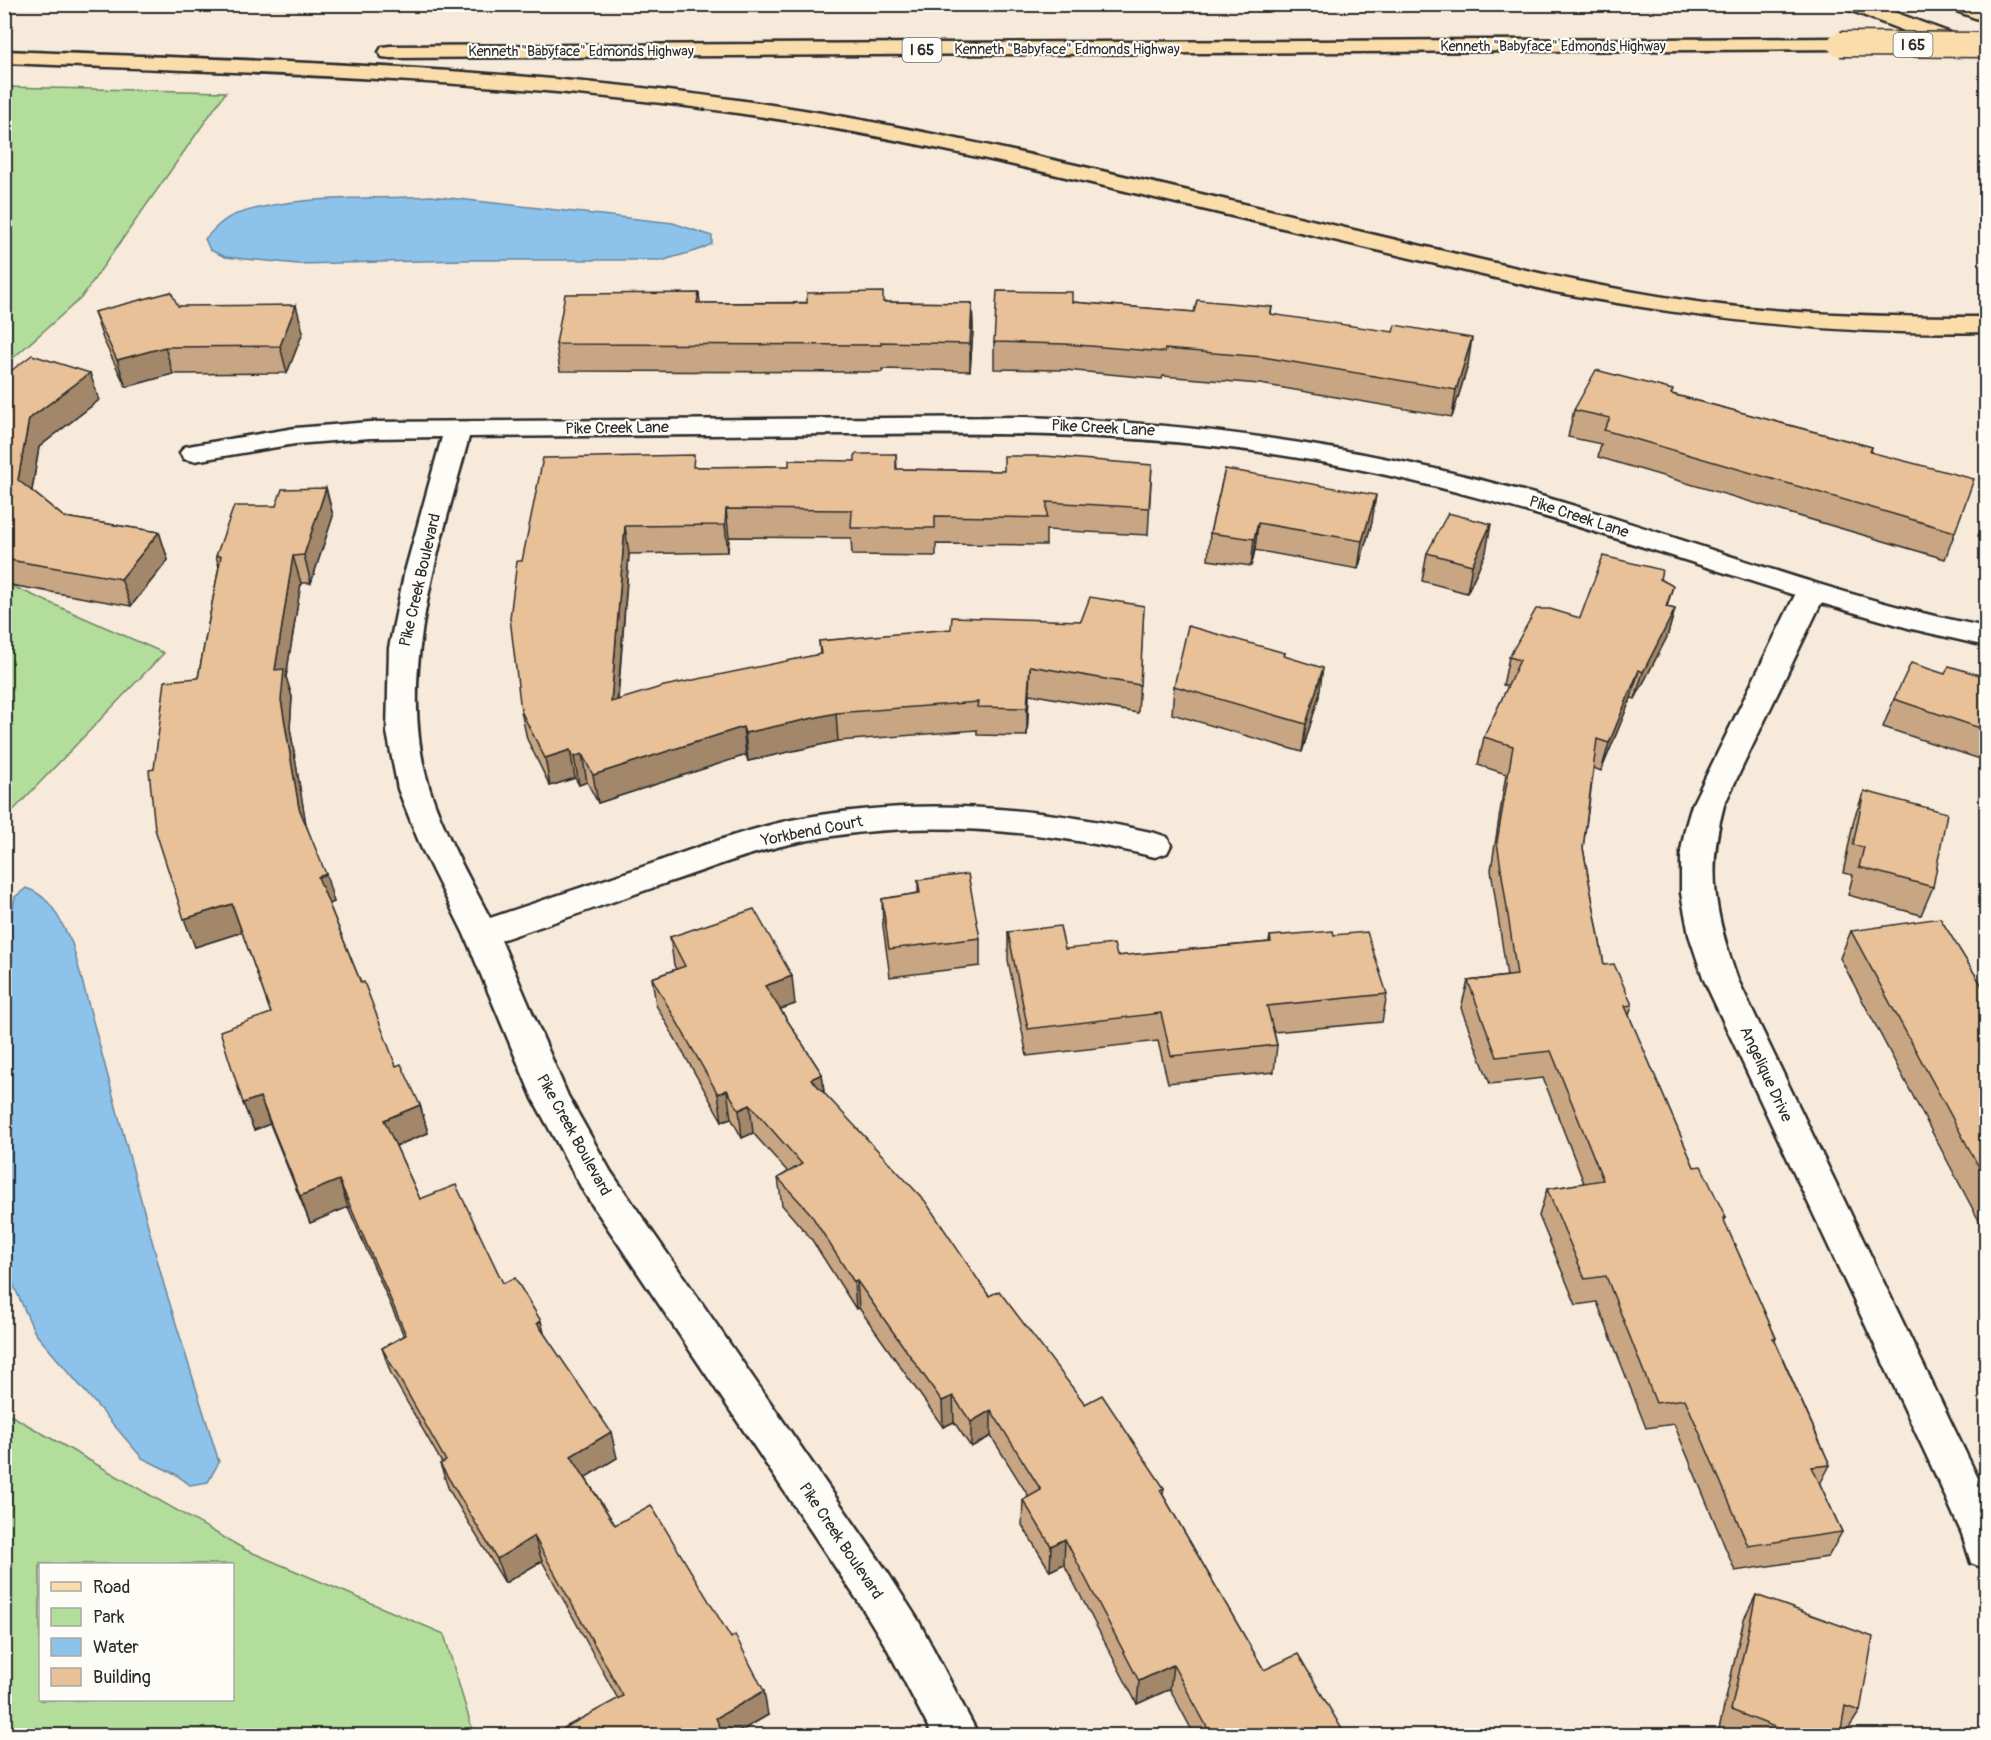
<svg xmlns="http://www.w3.org/2000/svg" width="1991" height="1740" viewBox="0 0 1991 1740" font-family="Pangolin,sans-serif">
<style>
.green{fill:#b2dd9b;stroke:#6e8463;stroke-width:1.5;fill-rule:evenodd}
.water{fill:#8dc2eb;stroke:#66869e;stroke-width:1.5}
.lines{fill:none;stroke-linecap:round;stroke-linejoin:round}
.minor-casing{stroke:#2b2b2b;stroke-width:5}
.primary-casing{stroke:#2b2b2b;stroke-width:5}
.motorway-casing{stroke:#2b2b2b;stroke-width:5}
.minor{fill:#fdfcf7;fill-rule:evenodd}
.primary{fill:#faddab;fill-rule:evenodd}
.motorway{fill:#faddab;fill-rule:evenodd}
.motorway-bridge-casing{stroke:#2b2b2b;stroke-width:27;stroke-linecap:butt}
.motorway-bridge{stroke:#faddab;stroke-width:24}
.wall{fill:#c8a683;stroke:#2b2b2b;stroke-width:1.5}
.shaded-wall{fill:#a2876a;stroke:#2b2b2b;stroke-width:1.5}
.building{fill:#e8c198;stroke:#2b2b2b;stroke-width:1.5}
.labels{text-anchor:middle;dominant-baseline:central;stroke-width:4.5;stroke-linejoin:round;paint-order:stroke}
.far-street-label{font-size:14px;fill:#2b2b2b;stroke:#fdfcf7}
.shield{fill:#fdfcf7;stroke:#6a6a68;stroke-width:1.5}
.shield-label{font-size:15px;font-weight:bold;fill:#2b2b2b}
.street-label{font-size:16px;fill:#2b2b2b;stroke:#fdfcf7}
</style>
<rect width="100%" height="100%" fill="#f7eada"/>
<filter id="ink" filterUnits="userSpaceOnUse"><feTurbulence type="fractalNoise" baseFrequency=".0167" numOctaves="2"/><feDisplacementMap in="SourceGraphic" scale="12" xChannelSelector="R" yChannelSelector="G"/><feConvolveMatrix kernelMatrix="1 2 1 2 8 2 1 2 1" color-interpolation-filters="sRGB"/></filter>
<g filter="url(#ink)">
<g class="green">
<polygon points="5,87 226,92 81,298 5,365"/>
<polygon points="5,583 164,653 5,819"/>
<path d="M5,1412L246,1550L444,1634L474,1735H5ZM40,1564H232V1700H40Z"/>
</g>
<g class="water">
<path d="M431,196L673,223L712,236V243C704,251 678,255 665,260H465L298,264L225,257L210,250L205,239C214,229 224,218 237,214C298,194 368,200 431,196Z"/>
<path d="M26,888C53,897 59,920 72,943L164,1285L219,1462L208,1482L190,1485L175,1474L142,1458L35,1333L5,1266L4,958L15,897Z"/>
</g>
<g class="lines">
<defs>
<path id="minor" d="M1025,417C1198,423 1367,447 1534,494C1685,537 1832,597 1986,627V646L1912,629L1821,603L1724,805C1706,871 1715,917 1738,980L1986,1495V1569L1971,1563L1962,1534L1937,1478L1704,980L1689,935L1681,893V851L1685,829L1692,805L1795,595C1624,542 1458,482 1280,455C1136,432 993,433 848,434C721,435 595,436 469,437C440,547 394,677 430,790C445,835 468,876 490,918C546,899 601,881 657,862C701,846 746,830 791,820C914,796 1034,806 1155,833L1167,837L1171,845L1167,853L1155,857C1034,828 912,817 790,844C748,853 709,869 669,882C613,902 557,921 501,940L568,1096L611,1172L888,1573L918,1620L979,1736H933L888,1650L858,1601L585,1194L533,1099L464,934L421,847L398,789L387,732L389,648L404,575L442,437L370,438L295,444L194,461L184,459L180,453L184,447L194,445L295,428L370,422Z"/>
<g id="primary">
<polygon points="1841,4 1872,4 1978,43 1981,48 1978,53 1962,53 1844,8"/>
<polygon points="1945,4 1975,4 1986,9 1986,22 1948,8"/>
</g>
<g id="motorway">
<polygon points="1840,38 1848,39 1851,44 1848,49 390,58 382,57 379,52 382,47 390,46"/>
<path d="M4,51C293,62 583,68 867,121C1039,154 1209,196 1379,236C1487,261 1594,288 1704,303C1797,315 1892,317 1986,317V332C1841,336 1698,319 1555,292C1422,261 1289,229 1155,198C1017,165 878,133 737,113C495,78 249,73 4,63Z"/>
</g>
</defs>
<use href="#minor" class="minor-casing"/>
<use href="#primary" class="primary-casing"/>
<use href="#motorway" class="motorway-casing"/>
<use href="#minor" class="minor"/>
<use href="#primary" class="primary"/>
<use href="#motorway" class="motorway"/>
<defs>
<polyline id="motorway-bridge" points="1840,44 1986,45"/>
</defs>
<use href="#motorway-bridge" class="motorway-bridge-casing"/>
<use href="#motorway-bridge" class="motorway-bridge"/>
</g>
<g class="wall">
<polygon points="699,293 700,303 884,302 972,303 973,330 970,371 882,369 882,372 560,371 556,344"/>
<polygon points="1072,302 1194,312 1272,307 1271,314 1468,365 1452,417 1260,384 1163,376 1162,379 1065,370 994,369 994,342"/>
<polygon points="178,306 303,332 287,373 173,374 126,387 103,339 94,312"/>
<polygon points="4,376 99,400 39,447 32,491 64,517 159,532 168,560 131,606 5,584"/>
<polygon points="1672,394 1872,447 1871,452 1955,532 1945,559 1598,457 1601,444 1568,437 1574,410"/>
<polygon points="896,454 897,469 1004,471 1152,465 1148,535 1046,530 1046,545 936,544 936,556 852,555 851,538 729,537 728,552 629,554 618,700 820,654 819,641 1081,621 1144,606 1138,713 1029,694 1027,736 977,735 977,730 838,741 748,761 746,755 598,803 587,782 579,785 575,778 550,786 527,739 521,711 522,561 696,467 789,466 855,461"/>
<polygon points="1225,469 1372,522 1358,569 1255,550 1251,566 1208,560 1210,533"/>
<polygon points="326,488 333,516 311,583 301,583 286,677 292,697 290,728 306,825 334,902 329,904 361,983 396,1066 420,1105 428,1133 396,1146 420,1199 503,1283 545,1335 617,1458 585,1477 615,1525 768,1715 732,1736 566,1736 564,1728 618,1699 542,1561 505,1583 449,1490 440,1464 442,1463 391,1374 382,1348 404,1336 348,1207 310,1223 270,1124 254,1130 243,1103 271,1013 242,932 195,947 154,769 198,678 219,567 216,556 276,506"/>
<polygon points="1986,516 1986,539 1978,536"/>
<polygon points="1486,552 1467,593 1422,581 1427,553"/>
<polygon points="1660,579 1673,586 1667,607 1675,609 1667,637 1635,699 1631,698 1601,771 1594,768 1583,848 1604,965 1632,1005 1629,1016 1694,1167 1726,1218 1724,1221 1776,1338 1775,1341 1830,1465 1820,1484 1842,1532 1828,1557 1735,1571 1674,1424 1646,1428 1597,1302 1576,1305 1539,1216 1547,1189 1584,1183 1543,1078 1490,1084 1461,1008 1468,981 1507,976 1491,870 1506,774 1478,765 1484,737 1508,686 1503,685 1509,657 1580,618"/>
<polygon points="1285,653 1284,656 1319,696 1302,752 1172,714 1174,686"/>
<polygon points="1945,674 1986,677 1986,761 1883,727 1894,699"/>
<polygon points="1864,791 1933,887 1921,915 1848,895 1853,875 1843,873 1854,819"/>
<polygon points="918,880 980,938 980,966 890,977 883,926 882,899 918,893"/>
<polygon points="1851,931 1986,992 1986,1234 1840,958"/>
<polygon points="1008,932 1065,949 1117,956 1269,942 1270,936 1334,935 1387,994 1382,1022 1274,1032 1277,1045 1274,1072 1168,1083 1158,1041 1027,1056 1008,960"/>
<polygon points="670,937 795,1004 780,1009 822,1074 824,1093 989,1296 1085,1404 1164,1488 1163,1495 1264,1670 1346,1736 1195,1736 1170,1689 1137,1704 1064,1564 1050,1571 1022,1525 1023,1500 1029,1497 991,1436 971,1447 954,1422 943,1427 859,1308 856,1309 812,1240 782,1205 778,1178 788,1172 753,1133 742,1138 731,1118 722,1121 656,1005 652,978 676,969 674,965"/>
<polygon points="1756,1595 1860,1711 1845,1734 1840,1733 1840,1736 1725,1736 1718,1733 1744,1619"/>
</g>
<g class="shaded-wall">
<polygon points="972,303 973,330 970,371 970,344"/>
<polygon points="296,305 303,332 287,373 280,346"/>
<polygon points="1472,338 1468,365 1452,417 1456,390"/>
<polygon points="165,347 173,374 126,387 117,360"/>
<polygon points="90,373 99,400 39,447 29,508 18,480 29,419"/>
<polygon points="326,488 333,516 311,583 304,555"/>
<polygon points="1376,495 1372,522 1358,569 1362,541"/>
<polygon points="726,509 729,537 728,552 725,525"/>
<polygon points="1258,523 1255,550 1251,566 1254,539"/>
<polygon points="1491,524 1486,552 1467,593 1472,565"/>
<polygon points="625,526 629,554 615,730 611,702"/>
<polygon points="159,532 168,560 131,606 121,579"/>
<polygon points="293,556 301,583 286,677 292,697 290,728 308,836 299,808 281,700 275,670"/>
<polygon points="1675,609 1667,637 1635,699 1643,672"/>
<polygon points="1030,666 1029,694 1027,736 1027,708"/>
<polygon points="1323,668 1319,696 1302,752 1306,724"/>
<polygon points="1639,670 1631,698 1601,771 1609,743"/>
<polygon points="836,713 838,741 748,761 745,733"/>
<polygon points="743,727 746,755 598,803 593,775"/>
<polygon points="570,750 575,778 550,786 545,758"/>
<polygon points="582,754 587,782 579,785 574,757"/>
<polygon points="326,874 334,902 326,905 318,877"/>
<polygon points="232,904 242,932 195,947 184,919"/>
<polygon points="792,976 795,1004 768,1014 765,986"/>
<polygon points="822,1074 825,1102 811,1079"/>
<polygon points="727,1090 731,1118 722,1121 718,1094"/>
<polygon points="260,1097 270,1124 254,1130 243,1103"/>
<polygon points="420,1105 428,1133 392,1147 384,1120"/>
<polygon points="750,1105 753,1133 742,1138 739,1110"/>
<polygon points="339,1180 348,1207 310,1223 300,1196"/>
<polygon points="857,1281 859,1308 856,1309 854,1282"/>
<polygon points="541,1321 548,1347 537,1323"/>
<polygon points="953,1396 954,1422 943,1427 942,1401"/>
<polygon points="991,1410 991,1436 971,1447 971,1422"/>
<polygon points="611,1432 617,1458 578,1482 571,1456"/>
<polygon points="534,1536 542,1561 505,1583 497,1559"/>
<polygon points="1065,1539 1064,1564 1050,1571 1051,1546"/>
<polygon points="1173,1665 1170,1689 1137,1704 1139,1681"/>
<polygon points="764,1691 768,1715 732,1736 719,1736 716,1718"/>
</g>
<g class="building">
<polygon points="997,291 1072,292 1072,302 1194,312 1197,300 1272,307 1270,314 1393,332 1395,325 1472,338 1456,390 1263,357 1165,349 1164,352 1065,344 994,342"/>
<polygon points="171,292 178,306 296,305 280,346 165,347 117,360 94,312"/>
<polygon points="883,292 883,302 972,303 970,344 881,342 881,345 556,344 565,294 699,293 697,303 807,303 807,293"/>
<polygon points="32,355 90,373 29,419 18,480 64,517 159,532 121,579 4,559 4,376"/>
<polygon points="1596,370 1673,390 1671,394 1872,447 1870,452 1974,479 1955,532 1604,430 1610,418 1574,410"/>
<polygon points="855,454 896,454 896,469 1004,471 1004,456 1045,456 1152,465 1149,508 1047,502 1047,518 935,516 935,528 851,528 852,510 726,509 725,525 625,526 611,702 664,686 821,654 819,641 951,629 952,617 1081,621 1090,597 1144,606 1140,685 1030,666 1027,708 977,707 978,702 836,713 745,733 743,727 593,775 582,754 574,757 570,750 545,758 521,711 510,618 517,561 522,561 543,458 694,455 693,467 789,466 789,460 855,461"/>
<polygon points="1225,469 1376,495 1362,541 1258,523 1254,539 1210,533"/>
<polygon points="326,488 304,555 293,556 275,670 284,669 281,700 299,808 326,874 318,877 361,983 364,982 396,1066 401,1064 420,1105 384,1120 420,1199 456,1185 503,1283 515,1278 541,1321 537,1323 611,1432 571,1456 615,1525 651,1505 731,1638 735,1635 764,1691 716,1718 724,1736 567,1736 564,1728 623,1696 534,1536 497,1559 440,1464 446,1461 382,1348 406,1335 339,1180 300,1196 260,1097 243,1103 220,1031 271,1013 232,904 184,919 155,829 149,770 154,769 165,681 198,678 221,556 216,556 234,506 276,506 282,489"/>
<polygon points="1448,513 1491,524 1472,565 1427,553"/>
<polygon points="1603,556 1662,570 1660,579 1673,586 1666,607 1675,609 1643,672 1639,670 1609,743 1597,739 1583,848 1604,965 1614,964 1632,1005 1625,1006 1694,1167 1701,1166 1726,1218 1723,1218 1776,1338 1773,1338 1830,1465 1812,1467 1842,1532 1748,1546 1685,1399 1656,1403 1606,1276 1585,1279 1547,1189 1603,1180 1551,1051 1497,1057 1468,981 1517,975 1497,842 1513,746 1484,737 1520,660 1509,657 1536,609 1550,609 1580,618"/>
<polygon points="1188,626 1285,653 1284,656 1323,668 1306,724 1174,686"/>
<polygon points="1911,663 1945,674 1949,666 1986,677 1986,730 1894,699"/>
<polygon points="1864,791 1947,813 1933,887 1859,867 1864,847 1853,845"/>
<polygon points="968,874 980,938 889,949 882,899 920,893 918,880"/>
<polygon points="754,909 792,976 765,986 822,1074 811,1079 925,1201 989,1296 999,1291 1085,1404 1102,1395 1164,1488 1160,1490 1264,1670 1298,1654 1346,1736 1212,1736 1173,1665 1139,1681 1065,1539 1051,1546 1023,1500 1041,1490 991,1410 971,1422 953,1396 942,1401 857,1281 854,1282 810,1213 778,1178 802,1164 750,1105 739,1110 727,1090 718,1094 652,978 685,966 670,937"/>
<polygon points="1940,918 1986,992 1986,1180 1851,931"/>
<polygon points="1060,926 1065,949 1114,944 1117,956 1271,942 1270,936 1333,931 1334,935 1367,932 1387,994 1267,1006 1277,1045 1171,1056 1161,1013 1028,1029 1008,932"/>
<polygon points="1756,1595 1873,1637 1860,1711 1845,1706 1840,1736 1798,1736 1731,1710"/>
</g>
</g>
<g class="labels">
<g class="far-street-label">
<text x="1553" y="46">Kenneth "Babyface" Edmonds Highway</text>
<text x="1067" y="49">Kenneth "Babyface" Edmonds Highway</text>
<text x="581" y="51">Kenneth "Babyface" Edmonds Highway</text>
</g>
<g class="shield">
<rect x="1893.5" y="33" width="39" height="24" rx="4.5"/>
<rect x="902.5" y="38" width="39" height="24" rx="4.5"/>
</g>
<g class="shield-label">
<text x="1913" y="45">I 65</text>
<text x="922" y="50">I 65</text>
</g>
<g class="street-label">
<text transform="translate(617 428) rotate(-1)">Pike Creek Lane</text>
<text transform="translate(1103 428) rotate(3)">Pike Creek Lane</text>
<text transform="translate(1579 517) rotate(18)">Pike Creek Lane</text>
<text transform="translate(420 580) rotate(-77)">Pike Creek Boulevard</text>
<text transform="translate(812 831) rotate(-11)">Yorkbend Court</text>
<text transform="translate(1766 1074) rotate(65)">Angelique Drive</text>
<text transform="translate(574 1135) rotate(61)">Pike Creek Boulevard</text>
<text transform="translate(841 1541) rotate(56)">Pike Creek Boulevard</text>
</g>
</g>
<rect width="1991" height="1740" fill="none" stroke="#fdfcf7" stroke-width="24"/>
<rect x="12" y="12" width="1967" height="1716" fill="none" stroke="#2b2b2b" stroke-width="2" filter="url(#ink)"/>
<rect x="39" y="1563" width="195" height="138" fill="#fdfcf7" stroke="#a9a8a5" stroke-width="1.5"/>
<rect x="51" y="1582" width="30" height="9" fill="#faddab" stroke="#a9a8a5" stroke-width="1.5"/>
<text x="93" y="1593" font-size="18" fill="#2b2b2b">Road</text>
<rect x="51" y="1608" width="30" height="18" fill="#b2dd9b" stroke="#a9a8a5" stroke-width="1.5"/>
<text x="93" y="1623" font-size="18" fill="#2b2b2b">Park</text>
<rect x="51" y="1638" width="30" height="18" fill="#8dc2eb" stroke="#a9a8a5" stroke-width="1.5"/>
<text x="93" y="1653" font-size="18" fill="#2b2b2b">Water</text>
<rect x="51" y="1668" width="30" height="18" fill="#e8c198" stroke="#a9a8a5" stroke-width="1.5"/>
<text x="93" y="1683" font-size="18" fill="#2b2b2b">Building</text>
</svg>
